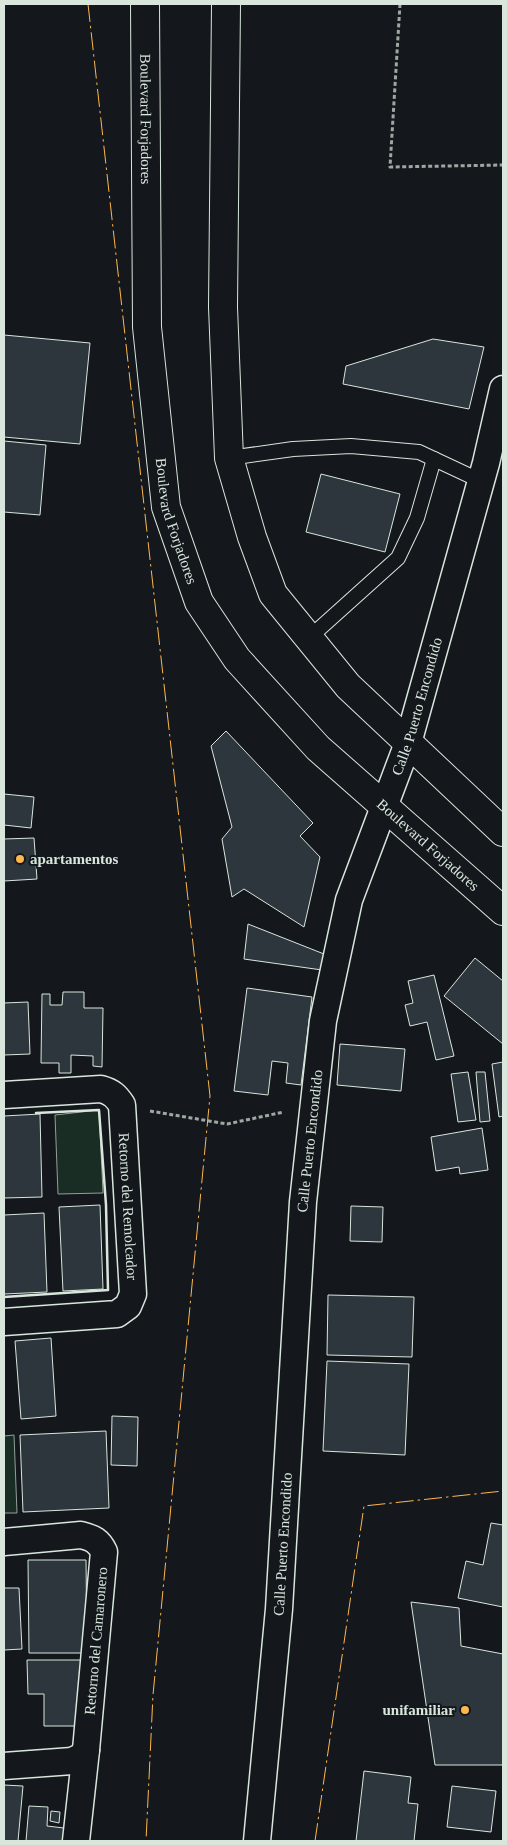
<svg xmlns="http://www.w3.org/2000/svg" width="507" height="1845" viewBox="0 0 507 1845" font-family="'Times New Roman',serif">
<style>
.green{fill:#1a2d24;stroke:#939e99}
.building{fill:#2c363c;stroke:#d8e6dc}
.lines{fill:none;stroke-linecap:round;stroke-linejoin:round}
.service-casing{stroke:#d8e6dc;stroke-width:16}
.minor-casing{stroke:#d8e6dc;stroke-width:29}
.secondary-casing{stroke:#d8e6dc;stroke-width:30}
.path{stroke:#9da8a2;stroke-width:3;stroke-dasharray:4 2.5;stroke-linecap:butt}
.service{stroke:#14181c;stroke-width:14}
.minor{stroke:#14181c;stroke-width:26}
.secondary{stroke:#14181c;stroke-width:28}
.wall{stroke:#d8e6dc;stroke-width:2.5}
.power{stroke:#ffb74d;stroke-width:1;stroke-dasharray:18 4 2.5 4;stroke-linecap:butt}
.poi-dot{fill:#ffb74d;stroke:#14181c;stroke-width:2}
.labels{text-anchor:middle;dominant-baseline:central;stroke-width:4;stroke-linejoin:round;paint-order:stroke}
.street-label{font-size:15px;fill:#d8e6dc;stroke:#14181c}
.poi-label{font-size:15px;font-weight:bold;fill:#d8e6dc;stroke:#14181c;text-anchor:start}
</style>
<rect width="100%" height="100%" fill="#14181c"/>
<g class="green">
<polygon points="99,1110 103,1193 58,1194 55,1115"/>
<polygon points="14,1435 17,1513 4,1513 4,1436"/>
</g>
<g class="building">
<polygon points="4,335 90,343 80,444 4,437"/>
<polygon points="433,339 484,347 469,409 343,384 346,366"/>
<polygon points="4,441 46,445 40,515 4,512"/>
<polygon points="321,474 400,494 385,552 306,532"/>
<polygon points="226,731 313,823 300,836 320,857 304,927 244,889 232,897 222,839 232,827 211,746"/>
<polygon points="4,794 34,797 31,828 4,825"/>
<polygon points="34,838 37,879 4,881 4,839"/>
<polygon points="248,924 324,954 322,970 244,959"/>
<polygon points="475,958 503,981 503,1044 444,996"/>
<polygon points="434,975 454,1056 436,1060 427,1022 410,1026 405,1005 413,1003 408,981"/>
<polygon points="247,988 312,997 301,1085 286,1083 288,1063 272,1061 268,1095 234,1091"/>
<polygon points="63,992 84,992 84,1008 103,1008 102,1067 93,1066 93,1056 71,1055 71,1073 59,1073 59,1063 41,1063 42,994 50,994 50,1005 62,1005"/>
<polygon points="28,1002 30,1054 4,1055 4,1003"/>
<polygon points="340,1044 405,1049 401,1091 337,1085"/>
<polygon points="503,1062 503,1116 499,1117 492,1064"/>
<polygon points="468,1072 476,1120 458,1122 451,1074"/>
<polygon points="476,1072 485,1072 490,1121 480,1122"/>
<polygon points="40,1114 42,1197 4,1198 4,1116"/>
<polygon points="482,1128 488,1170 460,1174 459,1167 436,1171 431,1137"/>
<polygon points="100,1205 103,1289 63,1291 59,1207"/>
<polygon points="351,1206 383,1207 382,1242 350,1241"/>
<polygon points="44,1213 47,1292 4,1294 4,1215"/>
<polygon points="328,1295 414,1297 412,1357 327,1355"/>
<polygon points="51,1338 56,1416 21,1419 15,1341"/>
<polygon points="327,1361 409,1364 405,1455 323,1451"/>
<polygon points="112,1416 138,1417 137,1466 111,1465"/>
<polygon points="106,1431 109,1508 23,1512 20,1435"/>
<polygon points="491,1523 503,1525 503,1607 458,1598 466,1561 483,1565"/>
<polygon points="28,1560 86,1560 87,1653 29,1653"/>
<polygon points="4,1588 19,1588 22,1649 4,1650"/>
<polygon points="411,1602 459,1608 461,1646 503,1654 503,1765 435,1765"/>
<polygon points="27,1660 82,1660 82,1726 44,1726 44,1694 28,1694"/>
<polygon points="364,1771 411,1777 408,1803 418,1804 414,1841 356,1841"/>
<polygon points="4,1785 23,1786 18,1841 4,1841"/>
<polygon points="452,1786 496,1791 491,1832 447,1827"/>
<polygon points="29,1806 48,1807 47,1826 64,1828 63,1841 26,1841"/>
<polygon points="51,1811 60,1812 59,1823 50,1821"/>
</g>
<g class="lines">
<defs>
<g id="service">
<polyline points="229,458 293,449 351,446 419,452 481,481"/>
<polyline points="309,638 398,558 417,518 434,459"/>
</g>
<g id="minor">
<path id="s1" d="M4,1095L101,1089C112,1092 116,1096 122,1105L133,1294L128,1306L117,1314L4,1322"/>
<path d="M4,1542L81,1535C93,1538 99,1541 104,1552L86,1750L81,1757L72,1761L4,1766"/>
<polyline points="76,1841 86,1750"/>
<path id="s2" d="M257,1841L279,1609L303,1202L323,1021L349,900L408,743L486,463L503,389"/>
</g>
<g id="secondary">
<path id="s3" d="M145,4L147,327L166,507L199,602L237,659L318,748L503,911"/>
<polyline points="226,4 223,307 229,458 252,537 273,594 348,686 503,832"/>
</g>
</defs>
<use href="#service" class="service-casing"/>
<use href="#minor" class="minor-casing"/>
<use href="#secondary" class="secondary-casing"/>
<g class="path">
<polyline points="400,4 390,167 503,165"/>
<polyline points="150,1111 227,1124 284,1112"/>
</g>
<use href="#service" class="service"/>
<use href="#minor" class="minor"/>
<use href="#secondary" class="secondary"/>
<polyline class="wall" points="4,1297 108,1290 106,1205 99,1110 36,1113"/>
<g class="power">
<polyline points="88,4 210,1096 153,1695 146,1841"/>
<polyline points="315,1841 364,1506 503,1491"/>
</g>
</g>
<g class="poi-dot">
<circle cx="20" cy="859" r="5"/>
<circle cx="465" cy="1710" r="5"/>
</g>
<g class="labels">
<g class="street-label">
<text stroke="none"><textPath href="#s3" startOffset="115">Boulevard Forjadores</textPath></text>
<text stroke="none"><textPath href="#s3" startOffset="520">Boulevard Forjadores</textPath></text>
<text stroke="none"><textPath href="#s2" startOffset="1152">Calle Puerto Encondido</textPath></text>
<text stroke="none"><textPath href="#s3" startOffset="940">Boulevard Forjadores</textPath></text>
<text stroke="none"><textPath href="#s2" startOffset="702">Calle Puerto Encondido</textPath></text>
<text stroke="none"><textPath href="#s1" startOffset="226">Retorno del Remolcador</textPath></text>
<text stroke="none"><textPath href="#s2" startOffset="298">Calle Puerto Encondido</textPath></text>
<text transform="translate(96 1641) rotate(-85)">Retorno del Camaronero</text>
</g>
<g class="poi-label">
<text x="30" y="859">apartamentos</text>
<text x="455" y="1710" text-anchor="end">unifamiliar</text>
</g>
</g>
<rect width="507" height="1845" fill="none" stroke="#d8e6dc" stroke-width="10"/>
</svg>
